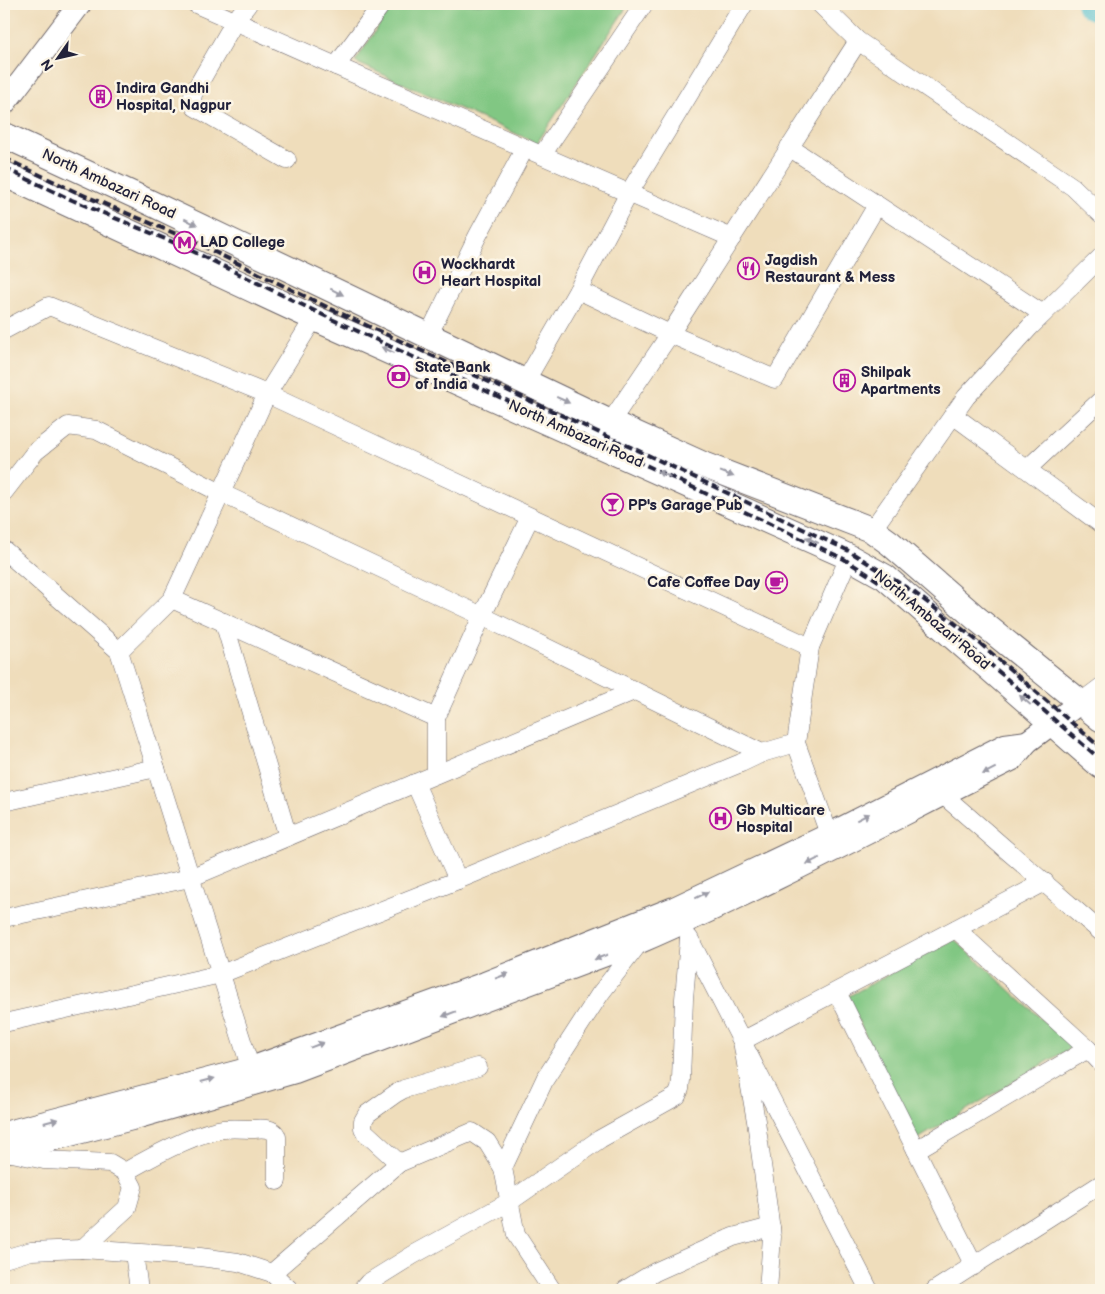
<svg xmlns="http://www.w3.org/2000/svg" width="1105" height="1294" viewBox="0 0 1105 1294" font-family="'Balsamiq Sans',sans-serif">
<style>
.green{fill:#81c783;stroke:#52745f}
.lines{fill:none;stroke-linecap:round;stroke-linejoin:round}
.river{stroke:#55c0cf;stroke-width:29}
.minor-casing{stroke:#6a6368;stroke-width:19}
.tertiary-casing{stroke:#6a6368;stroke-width:24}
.secondary-casing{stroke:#6a6368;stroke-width:27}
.minor{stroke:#fff;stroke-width:18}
.tertiary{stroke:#fff;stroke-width:22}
.secondary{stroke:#fff;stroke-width:25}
.rail{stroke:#22223b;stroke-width:4;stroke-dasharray:8 4;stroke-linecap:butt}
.oneway{fill:#9c9ca7}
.labels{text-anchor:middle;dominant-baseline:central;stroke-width:5;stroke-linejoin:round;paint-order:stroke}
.poi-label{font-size:15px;font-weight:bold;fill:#22223b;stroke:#fcf5e5;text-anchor:start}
.street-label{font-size:15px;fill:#22223b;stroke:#fcf5e5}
</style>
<rect width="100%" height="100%" fill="#fcf5e5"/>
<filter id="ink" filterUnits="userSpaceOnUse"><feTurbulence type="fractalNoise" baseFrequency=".02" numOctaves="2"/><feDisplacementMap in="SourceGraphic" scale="10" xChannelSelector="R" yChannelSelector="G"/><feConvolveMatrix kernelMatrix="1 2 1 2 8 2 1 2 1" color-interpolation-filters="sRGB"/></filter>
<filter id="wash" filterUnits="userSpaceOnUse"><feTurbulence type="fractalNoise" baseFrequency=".0096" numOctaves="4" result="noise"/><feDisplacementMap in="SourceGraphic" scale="20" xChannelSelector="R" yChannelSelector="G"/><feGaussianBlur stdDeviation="1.12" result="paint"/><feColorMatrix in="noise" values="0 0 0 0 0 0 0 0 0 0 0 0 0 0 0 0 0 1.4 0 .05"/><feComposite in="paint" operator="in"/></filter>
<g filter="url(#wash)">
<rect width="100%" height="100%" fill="#efddbb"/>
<g class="green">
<polygon points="393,4 617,4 626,8 537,143 355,62"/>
<polygon points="954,939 1072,1047 916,1140 847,997"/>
</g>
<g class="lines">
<polyline class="river" points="1091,4 1101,8"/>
</g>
</g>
<g filter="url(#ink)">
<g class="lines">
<defs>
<g id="minor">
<polyline points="196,4 336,66 382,4"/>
<polyline points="248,4 235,21 193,94 192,101 195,107 287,160"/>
<polyline points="820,4 858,41"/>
<polyline points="336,66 732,238"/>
<polyline points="789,147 1043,314"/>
<polyline points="542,155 644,4"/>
<polyline points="578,290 670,334 775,379 877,205"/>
<polyline points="4,330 49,306 267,394 810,647"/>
<polyline points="428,336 478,235 525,148"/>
<polyline points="525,382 578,290 629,193 744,4"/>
<polyline points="953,415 1101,524"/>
<polyline points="605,430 670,334 858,41 1073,187 1101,214"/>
<polyline points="1027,469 1101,400"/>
<polyline points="4,492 35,452 68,426 96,430 221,493 482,616 762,753 796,743"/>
<polyline points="872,530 966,397 1030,327 1101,257"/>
<polyline points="4,550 119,651 254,1079"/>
<polyline points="172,599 436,718"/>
<polyline points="224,622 288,837"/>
<polyline points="119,651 172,599 267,394 314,318"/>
<polyline points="1081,702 1101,687"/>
<polyline points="436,774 436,718 482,616 530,517"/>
<polyline points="415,783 458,880"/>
<polyline points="942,794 1101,932"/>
<polyline points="4,802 156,768"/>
<polyline points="833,845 796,743 810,647 849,557"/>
<polyline points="4,918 190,878 634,691"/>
<polyline points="956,929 1088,1049 1101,1063"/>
<polyline points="689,938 869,1290"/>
<polyline points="837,992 974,1266"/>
<polyline points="4,1023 221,974 458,880 741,763 762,753"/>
<polyline points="916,1150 1088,1049"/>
<polyline points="399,1163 365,1132 363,1128 363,1121 367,1114 395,1094 404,1089 478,1067"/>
<polyline points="503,1168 545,1079 600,994 640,942"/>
<path d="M125,1172C151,1157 194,1133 223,1129C233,1128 244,1129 254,1129C263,1128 274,1128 277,1137V1181"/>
<polyline points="82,1249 200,1257 238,1262 272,1273 290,1290"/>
<polyline points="134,1253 139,1290"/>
<polyline points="4,1259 31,1251 82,1249 127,1208 133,1187 125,1172 110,1163 44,1160 8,1152"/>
<polyline points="272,1273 399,1163 472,1132 487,1142 503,1168 516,1235 552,1290"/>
<polyline points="362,1290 368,1283 413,1255 509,1202 600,1139 677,1096 680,1089 681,1080 684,999 689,939"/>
<polyline points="625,1290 655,1272 733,1237 771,1227"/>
<polyline points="768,1290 772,1237 756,1121 742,1041 1045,882"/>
<polyline points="935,1290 1101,1184"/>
</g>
<g id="tertiary">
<polyline points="4,104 80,4"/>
<polyline points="4,1133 251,1068 485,983 674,908 828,835 1005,745 1027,742"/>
<path d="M4,1152L132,1119L295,1072L640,942C767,887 889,821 1013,759L1027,742L1081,702"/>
</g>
<g id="secondary">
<polyline points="4,135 136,196 605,420 704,465 872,530 890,543 976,618 1101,719"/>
<polyline points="4,174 314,318 849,557 885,577 1101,766"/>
</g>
</defs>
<use href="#minor" class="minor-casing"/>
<use href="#tertiary" class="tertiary-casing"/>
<use href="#secondary" class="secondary-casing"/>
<use href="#minor" class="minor"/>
<use href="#tertiary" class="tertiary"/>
<use href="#secondary" class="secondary"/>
<g class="rail">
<polyline points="4,158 76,192 186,238 329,308 654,458 849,551 915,593 975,639 1101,748"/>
<polyline points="4,168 72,200 182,246 325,316 650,467 844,559 910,601 969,646 1101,760"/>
</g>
</g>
<defs><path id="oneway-solid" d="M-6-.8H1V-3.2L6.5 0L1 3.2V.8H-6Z" transform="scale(1.25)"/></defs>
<g class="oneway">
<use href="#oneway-solid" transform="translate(191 222) rotate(26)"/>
<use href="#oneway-solid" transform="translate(337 292) rotate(26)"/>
<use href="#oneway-solid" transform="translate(388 350) rotate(-156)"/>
<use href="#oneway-solid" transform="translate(563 400) rotate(25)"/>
<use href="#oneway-solid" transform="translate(664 474) rotate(-156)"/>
<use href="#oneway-solid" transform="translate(727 474) rotate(21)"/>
<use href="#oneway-solid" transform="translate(812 540) rotate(-156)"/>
<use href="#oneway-solid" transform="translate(1025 700) rotate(-139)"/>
<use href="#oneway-solid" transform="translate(989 771) rotate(153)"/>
<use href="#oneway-solid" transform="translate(863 817) rotate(-27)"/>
<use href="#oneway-solid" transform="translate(813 861) rotate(154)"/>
<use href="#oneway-solid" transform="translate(702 895) rotate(-26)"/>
<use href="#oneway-solid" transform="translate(601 957) rotate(159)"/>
<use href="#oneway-solid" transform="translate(502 976) rotate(-21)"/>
<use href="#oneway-solid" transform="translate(449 1014) rotate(159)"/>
<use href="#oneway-solid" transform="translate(317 1045) rotate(-21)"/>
<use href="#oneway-solid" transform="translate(208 1080) rotate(-15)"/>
<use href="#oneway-solid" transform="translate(51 1121) rotate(-15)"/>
</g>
</g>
<defs>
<symbol id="building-ring" viewBox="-11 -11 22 22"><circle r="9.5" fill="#fcf5e5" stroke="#b5179e" stroke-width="1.5"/><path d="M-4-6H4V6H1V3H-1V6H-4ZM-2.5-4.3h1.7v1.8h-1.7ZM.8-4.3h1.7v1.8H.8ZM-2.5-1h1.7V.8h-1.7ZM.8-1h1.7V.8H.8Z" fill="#b5179e"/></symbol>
<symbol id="metro-ring" viewBox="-11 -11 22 22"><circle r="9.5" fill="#fcf5e5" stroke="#b5179e" stroke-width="1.5"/><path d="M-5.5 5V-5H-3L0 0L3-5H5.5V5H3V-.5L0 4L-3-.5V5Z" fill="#b5179e"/></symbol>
<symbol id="restaurant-ring" viewBox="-11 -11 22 22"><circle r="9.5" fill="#fcf5e5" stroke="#b5179e" stroke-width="1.5"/><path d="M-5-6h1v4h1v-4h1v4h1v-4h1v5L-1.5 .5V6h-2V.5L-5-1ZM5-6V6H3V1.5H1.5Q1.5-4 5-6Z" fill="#b5179e"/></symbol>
<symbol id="hospital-ring" viewBox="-11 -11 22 22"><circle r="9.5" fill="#fcf5e5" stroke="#b5179e" stroke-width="1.5"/><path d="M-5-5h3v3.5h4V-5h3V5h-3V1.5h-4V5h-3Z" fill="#b5179e"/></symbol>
<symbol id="bank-ring" viewBox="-11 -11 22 22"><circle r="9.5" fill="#fcf5e5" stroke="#b5179e" stroke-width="1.5"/><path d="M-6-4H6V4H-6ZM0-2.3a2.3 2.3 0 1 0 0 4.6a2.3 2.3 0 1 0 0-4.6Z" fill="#b5179e"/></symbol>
<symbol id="bar-ring" viewBox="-11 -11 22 22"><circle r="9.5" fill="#fcf5e5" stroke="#b5179e" stroke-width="1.5"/><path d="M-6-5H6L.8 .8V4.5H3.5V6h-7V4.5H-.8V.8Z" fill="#b5179e"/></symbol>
<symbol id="cafe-ring" viewBox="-11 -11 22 22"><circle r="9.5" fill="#fcf5e5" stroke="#b5179e" stroke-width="1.5"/><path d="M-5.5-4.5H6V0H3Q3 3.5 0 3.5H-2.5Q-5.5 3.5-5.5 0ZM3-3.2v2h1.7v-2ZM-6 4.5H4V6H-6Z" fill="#b5179e"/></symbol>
</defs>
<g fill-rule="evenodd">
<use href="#building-ring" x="88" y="84" width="25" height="25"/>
<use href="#metro-ring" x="172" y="230" width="25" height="25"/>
<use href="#restaurant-ring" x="736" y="256" width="25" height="25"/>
<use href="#hospital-ring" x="412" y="260" width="25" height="25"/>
<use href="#bank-ring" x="386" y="364" width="25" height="25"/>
<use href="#building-ring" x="832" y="368" width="25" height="25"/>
<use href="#bar-ring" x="600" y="492" width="25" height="25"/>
<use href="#cafe-ring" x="764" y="570" width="25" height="25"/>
<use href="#hospital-ring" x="708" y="806" width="25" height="25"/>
</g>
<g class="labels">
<g class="poi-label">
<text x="116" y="88">Indira Gandhi<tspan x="116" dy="17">Hospital, Nagpur</tspan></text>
<text x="200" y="242">LAD College</text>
<text x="765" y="260">Jagdish<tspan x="765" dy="17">Restaurant &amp; Mess</tspan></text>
<text x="441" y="264">Wockhardt<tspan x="441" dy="17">Heart Hospital</tspan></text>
<text x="415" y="367">State Bank<tspan x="415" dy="17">of India</tspan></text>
<text x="861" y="372">Shilpak<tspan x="861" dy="17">Apartments</tspan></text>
<text x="628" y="505">PP's Garage Pub</text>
<text x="760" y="582" text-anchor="end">Cafe Coffee Day</text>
<text x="736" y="810">Gb Multicare<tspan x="736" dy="17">Hospital</tspan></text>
</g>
<g class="street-label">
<text transform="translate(109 184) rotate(25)">North Ambazari Road</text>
<text transform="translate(576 434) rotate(24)">North Ambazari Road</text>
<text transform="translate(932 620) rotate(40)">North Ambazari Road</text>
</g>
</g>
<rect width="1105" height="1294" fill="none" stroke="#fcf5e5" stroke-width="20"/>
<g transform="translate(58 58) rotate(236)" stroke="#fcf5e5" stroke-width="4" paint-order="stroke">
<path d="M0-4L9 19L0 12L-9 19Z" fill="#22223b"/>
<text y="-8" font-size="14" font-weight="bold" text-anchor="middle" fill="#22223b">N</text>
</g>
</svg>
